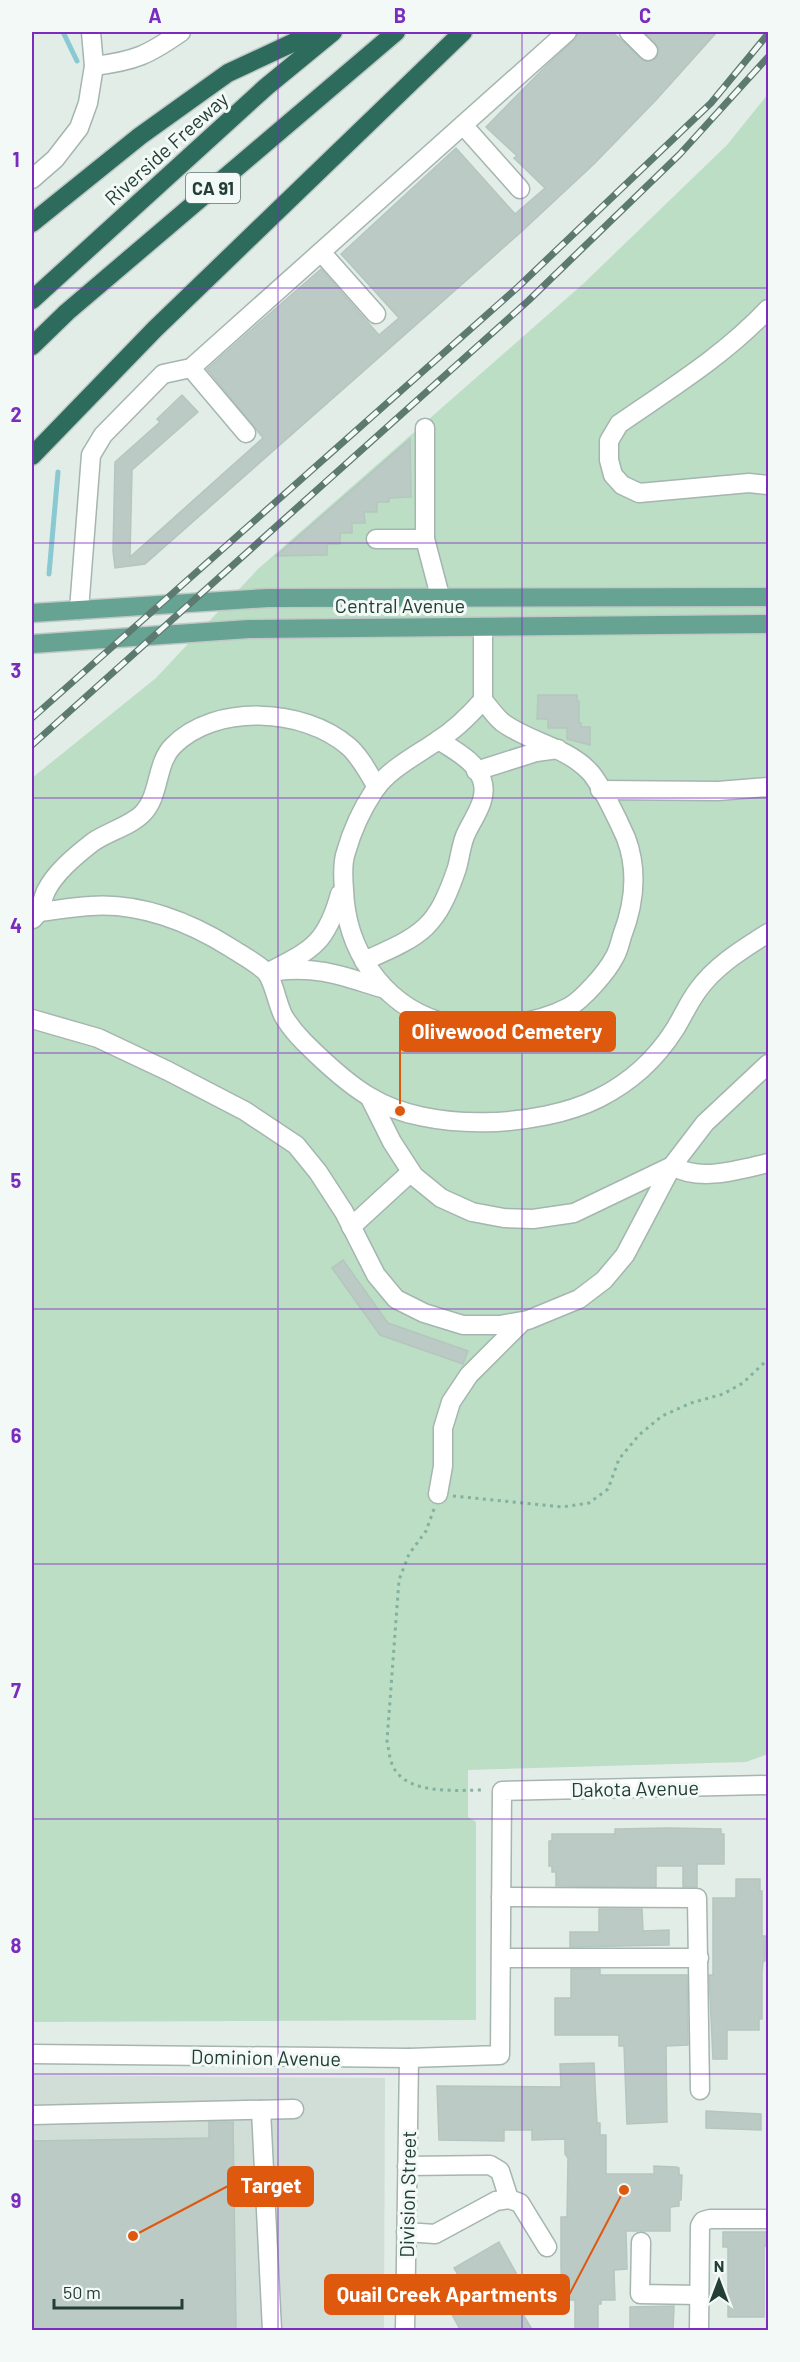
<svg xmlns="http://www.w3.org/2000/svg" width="800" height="2362" viewBox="0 0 800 2362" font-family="Barlow,sans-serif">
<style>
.built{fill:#d1ddd7}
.green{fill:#bbdec4}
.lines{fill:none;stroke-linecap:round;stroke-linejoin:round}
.stream{stroke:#8ac9d2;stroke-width:5}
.building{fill:#bbcac4;stroke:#b5c6bf;stroke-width:1.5}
.minor-casing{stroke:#a5b5af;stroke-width:21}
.major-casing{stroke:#c1c9c7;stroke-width:21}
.highway-casing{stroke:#c1c9c7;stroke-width:21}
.path{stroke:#83b1a1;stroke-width:3;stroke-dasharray:3 4.5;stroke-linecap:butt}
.minor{stroke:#fff;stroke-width:18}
.major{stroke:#67a392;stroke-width:18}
.highway{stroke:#2d6b5d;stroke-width:18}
.rail-casing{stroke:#5d7a71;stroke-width:7}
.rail{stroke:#f3f9f6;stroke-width:4.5;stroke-dasharray:14;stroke-linecap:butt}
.grid{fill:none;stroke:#7b2cbf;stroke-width:1.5;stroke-opacity:0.55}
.labels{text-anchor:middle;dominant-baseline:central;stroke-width:6;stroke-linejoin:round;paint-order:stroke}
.shield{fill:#f3f9f6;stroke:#617670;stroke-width:1.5}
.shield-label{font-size:18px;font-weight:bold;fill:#223e36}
.street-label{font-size:20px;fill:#223e36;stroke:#f3f9f6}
.leader{fill:none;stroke:#de580e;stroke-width:2}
.callout-dot{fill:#de580e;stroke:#f3f9f6;stroke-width:2}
.callout{fill:#de580e;stroke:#de580e;stroke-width:2}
.callout-label{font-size:21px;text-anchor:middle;font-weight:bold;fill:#fff}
.neatline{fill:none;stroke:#7b2cbf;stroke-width:2}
.grid-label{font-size:20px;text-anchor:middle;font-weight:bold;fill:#7b2cbf}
</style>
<rect width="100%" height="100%" fill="#e2ede8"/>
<polygon class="built" points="32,2075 385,2078 384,2330 32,2330"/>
<polygon class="green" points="768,94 768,1754 746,1762 468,1770 468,1817 476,1822 476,2020 32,2022 32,778 156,678 258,569 583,284 727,145"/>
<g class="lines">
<g class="stream">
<polyline points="63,32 77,61"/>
<polyline points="49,574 58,472"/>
</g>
</g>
<g class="building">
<polygon points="579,32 612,32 646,62 656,58 659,49 644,32 717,32 656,100 594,164 520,233 145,564 115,568 113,551 115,462 160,422 157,419 182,395 198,412 132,470 130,557 263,438 207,369 251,330 321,269 379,335 399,318 341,254 456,148 515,214 545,188 514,158 517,156 486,127 544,68 574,40"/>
<polygon points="410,439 411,497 389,498 389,502 377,502 377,512 364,512 365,523 352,523 352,533 340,533 340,544 327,544 327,555 276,556"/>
<polygon points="538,695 577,695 577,701 579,701 579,723 581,723 581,727 590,727 590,745 567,739 567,728 548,728 548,719 537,719"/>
<polygon points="343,1260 388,1323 468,1351 463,1364 380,1335 332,1268"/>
<polygon points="668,1828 721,1829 721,1834 724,1834 724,1864 697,1864 697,1887 683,1887 683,1866 656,1866 656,1887 556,1886 556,1872 552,1872 552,1866 549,1866 549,1841 552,1841 552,1834 615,1834 615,1829"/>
<polygon points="736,1879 760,1879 760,1891 762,1891 762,1936 766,1936 765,1961 763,1961 762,1972 762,2019 759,2019 759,2030 727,2030 727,2059 713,2059 709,1975 713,1975 713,1898 736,1898"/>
<polygon points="599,1909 642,1909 643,1931 669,1930 669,1945 570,1947 570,1932 599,1932"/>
<polygon points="571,1969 600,1969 600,1975 687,1975 688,2045 666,2046 667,2122 627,2124 624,2046 619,2046 619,2035 555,2035 555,1998 571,1998"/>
<polygon points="594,2063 597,2123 600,2123 600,2135 606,2135 606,2174 654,2174 654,2166 676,2167 679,2168 679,2175 682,2175 681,2200 679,2200 679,2206 670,2207 670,2231 626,2231 627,2269 614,2270 615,2300 601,2300 601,2304 598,2304 598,2331 575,2331 575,2300 565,2300 563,2298 561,2269 561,2217 567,2217 568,2158 565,2154 565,2139 532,2140 532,2130 504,2130 504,2141 439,2140 437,2086 561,2087 560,2064"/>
<polygon points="706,2111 761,2114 761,2130 706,2128"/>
<polygon points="209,2122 233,2122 236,2331 32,2331 32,2141 209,2138"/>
<polygon points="723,2232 767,2232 767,2246 764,2246 764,2317 728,2317 728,2247 723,2247"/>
<polygon points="499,2242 526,2291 513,2298 533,2331 461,2331 445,2302 468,2291 454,2268"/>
<polygon points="674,2306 673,2331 630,2331 630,2307"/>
</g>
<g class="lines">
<defs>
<g id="minor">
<polyline points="629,32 648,51"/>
<path d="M94,66C135,61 148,55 181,32"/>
<polyline points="463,125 520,189"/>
<polyline points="32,179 55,159 79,128 88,103 94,66 91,32"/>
<polyline points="321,252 376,314"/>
<path d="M768,309C725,355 671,388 619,424L609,441V460L613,475L622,485L639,493L749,483L768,485"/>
<polyline points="191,368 246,433"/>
<polyline points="425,428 425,539"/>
<polyline points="376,539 425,539 440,596"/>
<polyline points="79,610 91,455 103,435 163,374 191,368 567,32"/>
<path d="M483,627V700C469,716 455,730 437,741C417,755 387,770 374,791C362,809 352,831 346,852C342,863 343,878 344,890C346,948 381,1003 438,1021C475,1033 535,1025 569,1007C582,1000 607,972 614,958C618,952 620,943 622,936C634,905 638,870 626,838C619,822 600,782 589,771C565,746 528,742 502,722C495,716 489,707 483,700"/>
<polyline points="476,771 536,752 558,749"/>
<polyline points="600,790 718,791 768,787"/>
<path d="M40,912C57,910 73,907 90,906C139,902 190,922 231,948C242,955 255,962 265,971C274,980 277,1005 284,1017C289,1025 297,1035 304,1042C323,1061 346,1083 370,1097C428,1133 539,1128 599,1098C631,1082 656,1059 675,1029C683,1016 689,1002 698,990C716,965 743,949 768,933"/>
<path d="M33,919C42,910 41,902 46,891C50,883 59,872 65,866C74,857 84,849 93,842C107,832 133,825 144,812C160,794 156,763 173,746C215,703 304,708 348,746C360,756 369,774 377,787"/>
<path d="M364,961C422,935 436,930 457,868C460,857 461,846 465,836C472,819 489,800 482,780C476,761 455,751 439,740"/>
<path d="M277,971C321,966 344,977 385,989"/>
<path d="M267,973C311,950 326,945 340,894"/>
<path d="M32,1019L98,1038L168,1071L245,1111L296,1145L318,1172L344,1212L376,1275L396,1299L424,1313L463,1325H500L528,1320L579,1299L604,1280L625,1255L672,1166C701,1182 738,1170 768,1163"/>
<polyline points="370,1098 392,1142 414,1176 441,1198 472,1212 504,1218 533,1219 574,1213 672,1166 705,1123 768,1064"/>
<polyline points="351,1227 411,1172"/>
<polyline points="438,1494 443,1466 443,1428 451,1402 469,1375 522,1322"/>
<polyline points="501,1897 697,1898 700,2090"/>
<polyline points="501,1958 699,1958"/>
<polyline points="32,2054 409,2058 500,2055 502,1791 768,1785"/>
<polyline points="261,2110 272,2330"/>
<polyline points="32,2115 294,2109"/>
<polyline points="407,2166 490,2165 500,2171 509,2199"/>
<polyline points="406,2232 435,2234 496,2201 509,2199 520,2203 547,2247"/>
<polyline points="641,2242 640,2294 699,2295"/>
<polyline points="405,2330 409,2058"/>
<polyline points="699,2330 700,2226 703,2221 710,2219 768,2219"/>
</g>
<g id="major">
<polyline points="32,613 268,598 768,597"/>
<polyline points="32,644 249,629 768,624"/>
</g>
<g id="highway">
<polyline points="32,223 140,136 228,73 316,32"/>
<polyline points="32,300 266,87 333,32"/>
<polyline points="32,346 67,312 396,32"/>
<polyline points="32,456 155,329 463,32"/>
</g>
</defs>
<use href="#minor" class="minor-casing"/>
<use href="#major" class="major-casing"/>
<use href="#highway" class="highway-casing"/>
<g class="path">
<polyline points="453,1496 562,1507 589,1503 608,1489 619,1459 639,1435 662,1416 691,1403 723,1394 743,1383 768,1359"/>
<path d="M434,1509L426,1531L409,1554L399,1580L387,1741C389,1749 389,1757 392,1764C404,1796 458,1790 485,1790"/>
</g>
<use href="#minor" class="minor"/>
<use href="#major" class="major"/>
<use href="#highway" class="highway"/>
<defs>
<g id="rail">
<polyline points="32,718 518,287 711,103 768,34"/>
<polyline points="32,745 528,301 680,154 768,57"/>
</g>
</defs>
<use href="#rail" class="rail-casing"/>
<use href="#rail" class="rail"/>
</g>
<path class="grid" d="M278,32V2330M522,32V2330M32,288H768M32,543H768M32,798H768M32,1053H768M32,1309H768M32,1564H768M32,1819H768M32,2074H768"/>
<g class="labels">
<rect class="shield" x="186" y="173" width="54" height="30" rx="4.5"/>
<g class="shield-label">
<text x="213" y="188">CA 91</text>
</g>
<g class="street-label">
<text transform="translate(166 148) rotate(-42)">Riverside Freeway</text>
<text x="400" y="605">Central Avenue</text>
<text transform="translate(635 1788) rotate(-1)">Dakota Avenue</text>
<text transform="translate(266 2057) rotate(1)">Dominion Avenue</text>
<text transform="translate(407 2194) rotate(-89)">Division Street</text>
</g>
</g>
<path class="leader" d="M400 1111L400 1032M133 2236L228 2186M624 2190L569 2295"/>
<g class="callout-dot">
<circle cx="400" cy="1111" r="6"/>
<circle cx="133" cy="2236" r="6"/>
<circle cx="624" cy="2190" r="6"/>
</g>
<g class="callout">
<rect x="400" y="1012" width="215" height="39" rx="6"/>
<rect x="228" y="2167" width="85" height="39" rx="6"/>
<rect x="325" y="2275" width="244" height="39" rx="6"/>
</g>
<g class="callout-label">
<text x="507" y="1039">Olivewood Cemetery</text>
<text x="271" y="2193">Target</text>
<text x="447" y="2302">Quail Creek Apartments</text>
</g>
<rect width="800" height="2362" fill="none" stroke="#f3f9f6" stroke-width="66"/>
<g transform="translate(719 2281)" stroke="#f3f9f6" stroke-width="4.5" paint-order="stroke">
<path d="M0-4.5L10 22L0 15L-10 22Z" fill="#223e36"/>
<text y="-9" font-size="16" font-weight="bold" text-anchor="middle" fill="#223e36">N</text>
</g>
<path d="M54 2299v9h128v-9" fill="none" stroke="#223e36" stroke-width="3"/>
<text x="63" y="2299" font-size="18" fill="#223e36" stroke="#f3f9f6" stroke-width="4.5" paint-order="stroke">50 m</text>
<rect x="33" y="33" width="734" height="2296" class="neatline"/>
<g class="grid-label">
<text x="155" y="23">A</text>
<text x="400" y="23">B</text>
<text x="645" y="23">C</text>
<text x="16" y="167">1</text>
<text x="16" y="422">2</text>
<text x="16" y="678">3</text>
<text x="16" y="933">4</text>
<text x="16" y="1188">5</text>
<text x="16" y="1443">6</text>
<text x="16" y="1698">7</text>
<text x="16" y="1953">8</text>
<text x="16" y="2208">9</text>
</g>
</svg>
